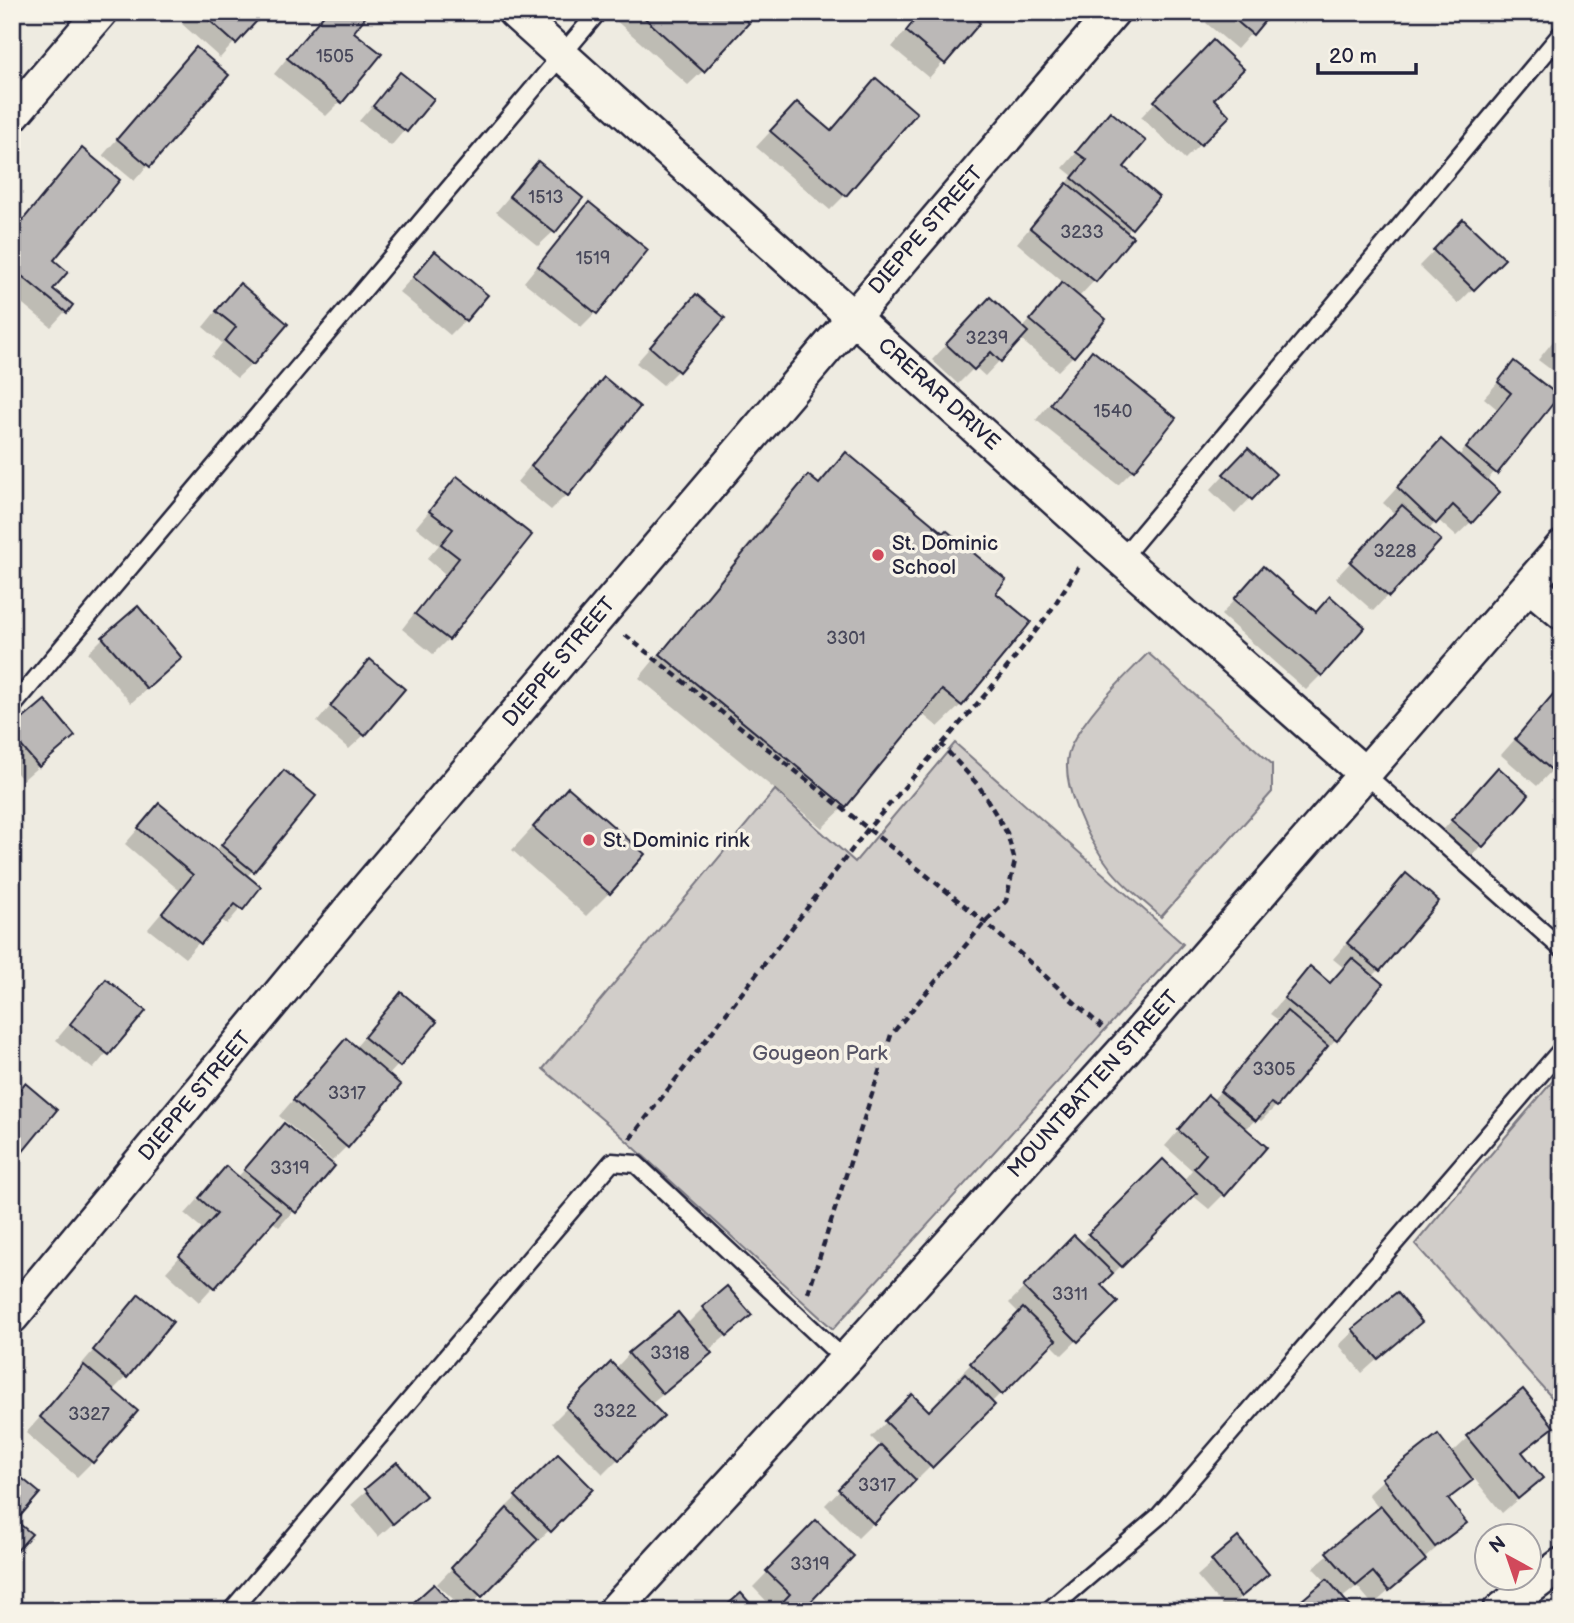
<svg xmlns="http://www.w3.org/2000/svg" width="1574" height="1623" viewBox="0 0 1574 1623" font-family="'Balsamiq Sans',sans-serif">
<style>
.green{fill:#d1cdc9;stroke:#7a7882;stroke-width:2}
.shadow{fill:#0003}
.building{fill:#bbb8b7;stroke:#22223b;stroke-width:2}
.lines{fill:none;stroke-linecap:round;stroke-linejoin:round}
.service-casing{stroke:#22223b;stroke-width:21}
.minor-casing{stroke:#22223b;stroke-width:37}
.path{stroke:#22223b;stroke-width:4.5;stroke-dasharray:7 5;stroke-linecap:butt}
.service{stroke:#f7f3e8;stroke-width:16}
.minor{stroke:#f7f3e8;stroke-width:32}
.poi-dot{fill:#d1495b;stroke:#f7f3e8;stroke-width:2.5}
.labels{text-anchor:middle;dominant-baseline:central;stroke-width:7;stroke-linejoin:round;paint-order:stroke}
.number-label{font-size:18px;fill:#48485a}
.street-label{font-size:21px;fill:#22223b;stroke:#f7f3e8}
.poi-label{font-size:21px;fill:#22223b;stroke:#f7f3e8;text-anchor:start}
.park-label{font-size:21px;fill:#575566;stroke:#f7f3e8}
</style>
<rect width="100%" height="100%" fill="#eeebe1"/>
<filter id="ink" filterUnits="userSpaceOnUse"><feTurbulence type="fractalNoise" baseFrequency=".0143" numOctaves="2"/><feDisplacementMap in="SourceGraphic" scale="14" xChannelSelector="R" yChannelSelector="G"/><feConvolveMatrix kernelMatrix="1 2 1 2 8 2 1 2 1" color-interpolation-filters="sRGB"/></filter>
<g filter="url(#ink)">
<g class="green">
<path d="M1148,653L1272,764V792L1161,917C1144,901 1123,886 1110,868C1089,841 1054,777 1072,744C1090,709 1121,681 1148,653Z"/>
<polygon points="955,743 1183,944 833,1329 616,1131 543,1069 775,790 855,862"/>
<polygon points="1562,1070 1562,1409 1415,1244"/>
</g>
<g class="shadow">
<polygon points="193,12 262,12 220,58 182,24"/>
<polygon points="325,12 360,12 351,32 341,101 326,116 274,74"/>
<polygon points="616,12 734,12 703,71 688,85 612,17"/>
<polygon points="921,12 970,12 968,14 978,23 929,78 892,47"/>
<polygon points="1215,12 1270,12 1237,49 1206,23"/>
<polygon points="1213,42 1211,99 1228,116 1185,159 1141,117"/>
<polygon points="196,49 227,75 134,181 103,155"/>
<polygon points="400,74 431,99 391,146 359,121"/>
<polygon points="862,96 845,195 830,210 756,147 782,119 830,132"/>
<polygon points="1110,114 1131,227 1095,280 1078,298 1073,356 1058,371 1020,339 985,376 975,367 958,384 932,360 975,314 1022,329 1064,283 1017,243 1073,176 1063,168"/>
<polygon points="82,151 51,261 51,289 71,305 51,327 12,295 12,232"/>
<polygon points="538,163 553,232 538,246 496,212"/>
<polygon points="590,204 596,312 581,327 524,282 575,219"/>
<polygon points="1463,221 1502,259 1458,304 1419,266"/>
<polygon points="435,253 465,320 450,335 399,292"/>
<polygon points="696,296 678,370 663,385 636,363"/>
<polygon points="225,300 252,364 237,378 211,357 222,343 203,327"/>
<polygon points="1562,330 1562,378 1538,360"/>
<polygon points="1092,353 1133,470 1118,485 1036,420 1078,368"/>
<polygon points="1515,363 1556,396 1486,482 1471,522 1456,536 1438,520 1428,530 1439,540 1373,611 1336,578 1395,514 1383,503 1426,456 1458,457 1497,409 1484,398"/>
<polygon points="604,379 638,407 566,495 551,510 517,482 589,394"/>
<polygon points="846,455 993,593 961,705 938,727 921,713 845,806 822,828 639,678 785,500 808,477 817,485"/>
<polygon points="1233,465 1274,474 1235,514 1210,490"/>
<polygon points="457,478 530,535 448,639 433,654 402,629 445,574 427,559 439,545 416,527"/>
<polygon points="1248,584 1321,675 1306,690 1221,615"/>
<polygon points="103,638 165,673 131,703 88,653"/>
<polygon points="356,676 364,735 349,749 317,722"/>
<polygon points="1560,688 1562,760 1537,786 1501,755"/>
<polygon points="12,730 73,736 23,780 12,768"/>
<polygon points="1483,784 1527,795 1467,861 1438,836"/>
<polygon points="270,787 253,870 246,877 258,888 227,924 220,919 185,958 148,929 180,891 125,844 159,805 215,852"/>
<polygon points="568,789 609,893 586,916 512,850"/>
<polygon points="1406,875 1379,970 1372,977 1381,984 1335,1040 1276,1106 1261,1121 1257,1118 1245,1130 1224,1194 1209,1209 1192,1195 1106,1281 1105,1279 1099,1285 1116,1302 1062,1355 1050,1343 991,1403 993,1405 858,1538 825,1505 881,1447 871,1437 912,1397 929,1413 959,1382 956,1379 1020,1314 1009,1303 1074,1237 1081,1244 1163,1161 1183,1181 1192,1170 1165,1146 1194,1113 1212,1101 1280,1021 1270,1014 1310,968 1329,984 1344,968 1333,959"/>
<polygon points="106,981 143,1011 93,1069 56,1040"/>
<polygon points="401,994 398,1065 388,1076 347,1146 332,1161 279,1116 331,1056 355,1048"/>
<polygon points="284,1125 333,1166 279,1227 272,1221 199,1302 166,1272 204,1230 185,1214 212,1184 237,1178"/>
<polygon points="139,1297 126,1377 112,1391 92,1462 77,1477 26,1433 83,1369 80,1366"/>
<polygon points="703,1308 734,1329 708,1351 710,1353 695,1368 650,1405 661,1416 603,1474 552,1423 611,1364 615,1369 629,1354 686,1325"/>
<polygon points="1419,1322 1362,1373 1339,1345 1354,1331"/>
<polygon points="1552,1427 1522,1454 1541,1477 1526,1492 1502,1513 1473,1477 1447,1501 1464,1523 1373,1605 1357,1586 1342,1598 1313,1568 1379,1509 1368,1494 1383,1480 1438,1437 1451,1454 1468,1438"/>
<polygon points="558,1456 591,1489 534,1545 532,1543 466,1611 437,1584 504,1514 501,1512"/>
<polygon points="397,1464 424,1496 378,1537 351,1505"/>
<polygon points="816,1522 799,1611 776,1611 753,1587"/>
<polygon points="1238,1540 1266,1574 1226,1610 1197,1576"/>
</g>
<g class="building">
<polygon points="200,12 265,12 236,44"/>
<polygon points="326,12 363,12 367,15 354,32 382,54 342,103 287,58"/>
<polygon points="638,12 737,12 749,23 704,72"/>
<polygon points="921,12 968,12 980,23 945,64 906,31"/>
<polygon points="1226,12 1272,12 1253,35"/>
<polygon points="1213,40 1244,69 1214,99 1230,116 1201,145 1154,101"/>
<polygon points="196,47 229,75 150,167 117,139"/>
<polygon points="400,72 434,99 407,132 373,106"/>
<polygon points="876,78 917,113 846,196 770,131 797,102 831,131"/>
<polygon points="1110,111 1146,141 1124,167 1159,197 1132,229 1072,178 1087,160 1076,152"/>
<polygon points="82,148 120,180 54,260 68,272 53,289 73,305 67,313 12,268 12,233"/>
<polygon points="538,161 583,198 555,233 509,196"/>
<polygon points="1067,183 1133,237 1096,282 1030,228"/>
<polygon points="589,202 648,250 597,314 538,266"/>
<polygon points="1463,219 1505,259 1474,290 1433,250"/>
<polygon points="435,251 488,295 466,321 413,277"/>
<polygon points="1062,282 1106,319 1074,357 1030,320"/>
<polygon points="240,283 288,324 253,365 225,341 236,327 216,311"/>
<polygon points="696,294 725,318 679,372 650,347"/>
<polygon points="990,297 1028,332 1001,362 991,352 974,370 946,344"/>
<polygon points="1092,350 1176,418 1134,471 1050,404"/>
<polygon points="1514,361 1559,396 1497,474 1466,448 1511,393 1498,382"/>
<polygon points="604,377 640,407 568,496 531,466"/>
<polygon points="1441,439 1500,492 1472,523 1453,505 1436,524 1397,487"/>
<polygon points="1248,448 1276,474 1252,500 1223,474"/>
<polygon points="846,452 943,533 946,530 1006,580 996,593 1031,622 962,706 942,690 846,807 660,654 808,475 819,484"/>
<polygon points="457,476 532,535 449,640 415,614 459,558 441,544 453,529 429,511"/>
<polygon points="1402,505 1441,540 1389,597 1350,562"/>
<polygon points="1263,566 1316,612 1330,596 1365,627 1322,676 1234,599"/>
<polygon points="138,606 182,658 147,689 102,637"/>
<polygon points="370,659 405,689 365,736 330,706"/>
<polygon points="1560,686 1562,688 1562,763 1554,772 1515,739"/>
<polygon points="45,700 75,736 39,767 12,735 12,728"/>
<polygon points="1498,767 1529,795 1483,847 1451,820"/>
<polygon points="284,770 316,796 254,872 221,845"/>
<polygon points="568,787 645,854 610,894 533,827"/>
<polygon points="159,803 261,887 243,910 235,904 201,944 162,913 193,875 138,828"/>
<polygon points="1406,873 1439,901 1380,971 1347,943"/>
<polygon points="1352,958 1383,984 1337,1041 1284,998 1310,966 1330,983"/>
<polygon points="106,979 146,1011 109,1055 70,1024"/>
<polygon points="401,992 437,1022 400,1067 364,1037"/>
<polygon points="1287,1011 1328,1046 1277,1107 1271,1103 1256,1121 1220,1091"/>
<polygon points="346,1038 401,1085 348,1148 293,1100"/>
<polygon points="25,1083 57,1110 12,1165 12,1099"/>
<polygon points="1208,1095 1267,1147 1225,1196 1194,1168 1206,1154 1178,1130"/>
<polygon points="284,1123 335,1166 296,1213 244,1170"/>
<polygon points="1163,1159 1197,1193 1122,1267 1088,1234"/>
<polygon points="226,1166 281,1213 215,1288 179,1256 217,1214 199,1198"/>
<polygon points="1074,1235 1113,1273 1101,1285 1118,1302 1078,1342 1023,1287"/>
<polygon points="727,1286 752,1315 727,1336 702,1307"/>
<polygon points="1397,1292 1422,1322 1378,1359 1352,1329"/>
<polygon points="139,1294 173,1322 127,1378 93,1350"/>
<polygon points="1023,1308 1056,1340 1002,1395 970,1363"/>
<polygon points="678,1312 712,1353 663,1394 628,1353"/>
<polygon points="611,1362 664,1416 619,1460 566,1407"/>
<polygon points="84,1365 138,1411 93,1463 40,1417"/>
<polygon points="965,1374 995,1405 932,1468 885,1421 912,1394 929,1411"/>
<polygon points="1523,1389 1554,1427 1522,1452 1543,1478 1518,1499 1466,1436"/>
<polygon points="1438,1434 1473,1480 1448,1499 1467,1523 1435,1547 1382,1478"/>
<polygon points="881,1445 916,1480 874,1524 838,1489"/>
<polygon points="558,1454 593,1489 551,1532 515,1496"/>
<polygon points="397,1462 426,1496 393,1524 365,1489"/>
<polygon points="12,1470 40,1493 16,1521 32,1534 15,1553 12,1551"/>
<polygon points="1381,1506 1426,1560 1389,1591 1373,1572 1356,1586 1326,1552"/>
<polygon points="507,1508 538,1539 482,1597 451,1568"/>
<polygon points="816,1520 854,1556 802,1611 780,1611 777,1608 790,1594 766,1571"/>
<polygon points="1238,1537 1269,1574 1241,1597 1211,1560"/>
<polygon points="1327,1579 1354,1611 1289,1611"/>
<polygon points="434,1584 458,1611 404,1611"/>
<polygon points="741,1593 757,1611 720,1611"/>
</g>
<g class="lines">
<defs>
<g id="service">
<polyline points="1121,559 1562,33"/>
<polyline points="12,707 598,12"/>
<polyline points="1365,774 1562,949"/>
<polyline points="231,1611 612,1162 636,1164 845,1360"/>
<polyline points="1048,1611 1159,1516 1562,1049"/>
</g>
<g id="minor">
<polyline points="514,12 1121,559 1365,774"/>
<polyline points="12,116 101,12"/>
<polyline points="1530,586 1562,613"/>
<polyline points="12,1317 353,905 1113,12"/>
<polyline points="614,1611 845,1360 1126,1048 1562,547"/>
<polyline points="1499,1611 1562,1564"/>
</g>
</defs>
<use href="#service" class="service-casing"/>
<use href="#minor" class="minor-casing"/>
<g class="path">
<polyline points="625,635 985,922 1102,1027"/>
<polyline points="630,1139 867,830 991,688 1048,615 1080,565"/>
<polyline points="808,1293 891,1035 985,922 1006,901 1015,861 1007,833 979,786 941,744"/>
</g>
<use href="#service" class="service"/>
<use href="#minor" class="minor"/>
</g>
</g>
<g class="poi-dot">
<circle cx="878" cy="555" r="7"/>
<circle cx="589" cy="840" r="7"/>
</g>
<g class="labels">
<g class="number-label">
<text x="335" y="56">1505</text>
<text x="546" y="197">1513</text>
<text x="1082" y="232">3233</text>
<text x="593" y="258">1519</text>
<text x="987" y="338">3239</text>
<text x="1113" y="411">1540</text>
<text x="1395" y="551">3228</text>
<text x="846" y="638">3301</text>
<text x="1274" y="1069">3305</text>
<text x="347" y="1093">3317</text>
<text x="290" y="1168">3319</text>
<text x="1070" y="1294">3311</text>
<text x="670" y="1353">3318</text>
<text x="615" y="1411">3322</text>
<text x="89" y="1414">3327</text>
<text x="877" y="1485">3317</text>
<text x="810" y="1564">3319</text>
</g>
<g class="street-label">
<text transform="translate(926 230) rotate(-49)">DIEPPE STREET</text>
<text transform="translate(939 394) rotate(42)">CRERAR DRIVE</text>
<text transform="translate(559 662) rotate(-50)">DIEPPE STREET</text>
<text transform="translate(1093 1084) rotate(-48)">MOUNTBATTEN STREET</text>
<text transform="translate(195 1096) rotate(-50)">DIEPPE STREET</text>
</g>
<g class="poi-label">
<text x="892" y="543">St. Dominic<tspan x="892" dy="24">School</tspan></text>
<text x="603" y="840">St. Dominic rink</text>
</g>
<g class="park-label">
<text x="820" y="1053">Gougeon Park</text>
</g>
</g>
<rect width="1574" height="1623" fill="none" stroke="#f7f3e8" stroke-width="42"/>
<rect x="21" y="21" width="1532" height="1581" fill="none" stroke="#22223b" stroke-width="2.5" filter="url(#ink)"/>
<g transform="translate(1508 1557) rotate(320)"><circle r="33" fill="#f7f3e8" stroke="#a29fa3" stroke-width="2"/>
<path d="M0-5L12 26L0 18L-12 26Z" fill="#d1495b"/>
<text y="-10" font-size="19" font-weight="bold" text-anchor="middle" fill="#22223b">N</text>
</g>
<path d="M1318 63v10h98v-10" fill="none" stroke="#22223b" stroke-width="3.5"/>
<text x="1329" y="63" font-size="21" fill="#22223b" stroke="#f7f3e8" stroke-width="5" paint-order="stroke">20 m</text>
</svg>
